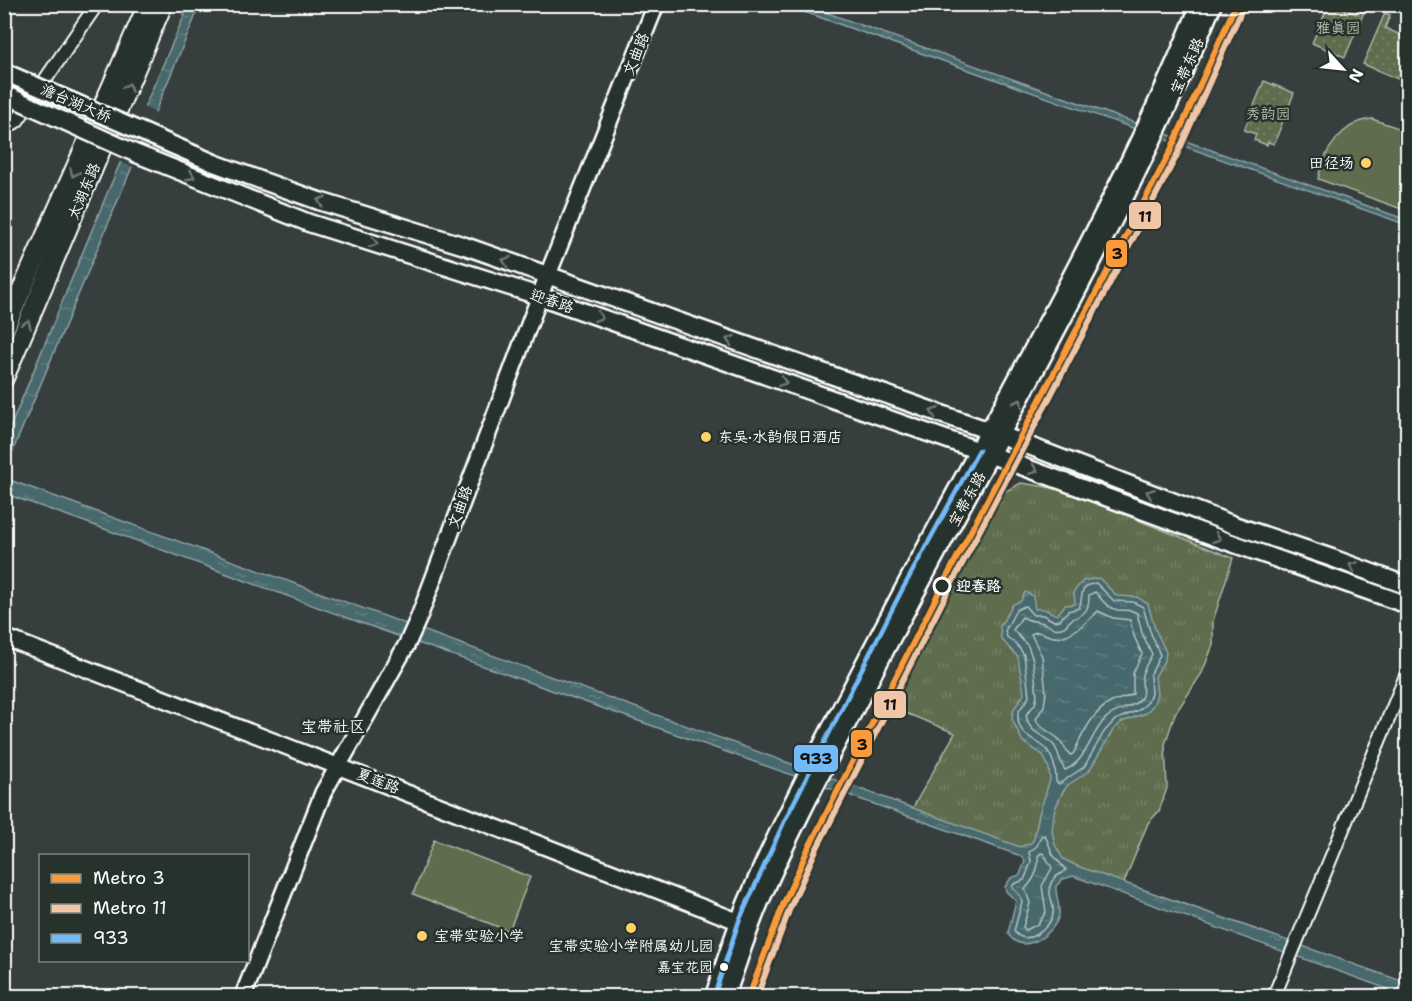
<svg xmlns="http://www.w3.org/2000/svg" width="1412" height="1001" viewBox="0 0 1412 1001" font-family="'Shantell Sans','LXGW WenKai TC',sans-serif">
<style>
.grass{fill:url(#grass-tufts);stroke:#aeb6a6;stroke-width:1.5}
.garden{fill:url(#garden-dots);stroke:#aeb6a6;stroke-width:1.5}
.pitch{fill:#5e6c4e;stroke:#aeb6a6;stroke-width:1.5}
.water{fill:url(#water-ripples);stroke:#90a4a7;stroke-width:1.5}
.pier{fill:#373f3e}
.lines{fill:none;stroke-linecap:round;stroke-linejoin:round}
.shore{stroke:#b5c3c4;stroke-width:1.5}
.minor-casing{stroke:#fff;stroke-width:16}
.tertiary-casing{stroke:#fff;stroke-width:20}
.secondary-casing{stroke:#fff;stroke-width:21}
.primary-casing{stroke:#fff;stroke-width:22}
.minor{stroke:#26332d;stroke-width:12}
.tertiary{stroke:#26332d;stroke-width:15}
.secondary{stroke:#26332d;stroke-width:16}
.primary{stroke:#26332d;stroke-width:18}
.secondary-bridge-casing{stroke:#fff;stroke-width:21;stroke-linecap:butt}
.secondary-bridge{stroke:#26332d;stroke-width:16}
.bus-1-casing{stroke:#26332d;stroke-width:9}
.bus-1{stroke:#73baf8;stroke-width:4.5}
.metro-1-casing{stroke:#26332d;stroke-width:10}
.metro-2-casing{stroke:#26332d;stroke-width:10}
.metro-1{stroke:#fa9a3a;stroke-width:6}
.metro-2{stroke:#f1c6a6;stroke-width:6}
.oneway{stroke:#727a76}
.poi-dot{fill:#ffd166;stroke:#26332d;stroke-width:2}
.stop-dot{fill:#26332d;stroke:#fff;stroke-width:3}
.bus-dot{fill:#fff;stroke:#26332d;stroke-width:2}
.labels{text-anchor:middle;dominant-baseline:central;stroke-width:5;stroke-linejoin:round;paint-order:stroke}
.bus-label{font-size:14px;fill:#fff;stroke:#26332d;text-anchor:end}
.park-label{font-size:15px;fill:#b7bdaf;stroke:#26332d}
.street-label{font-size:15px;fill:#fff;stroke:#26332d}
.poi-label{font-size:15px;fill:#fff;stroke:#26332d;text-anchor:start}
.stop-label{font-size:15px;font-weight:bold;fill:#fff;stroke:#26332d;text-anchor:start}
.neighbourhood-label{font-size:16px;fill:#fff;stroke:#26332d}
.line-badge{stroke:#26332d;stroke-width:2}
.pale-badge-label{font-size:16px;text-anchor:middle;font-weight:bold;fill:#111}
</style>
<defs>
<pattern id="grass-tufts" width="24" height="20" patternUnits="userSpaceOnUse" patternTransform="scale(1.5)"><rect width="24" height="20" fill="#5e6c4e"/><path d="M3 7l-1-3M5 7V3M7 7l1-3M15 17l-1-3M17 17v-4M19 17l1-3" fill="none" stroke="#768269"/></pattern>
<pattern id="garden-dots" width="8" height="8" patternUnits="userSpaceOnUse" patternTransform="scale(1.5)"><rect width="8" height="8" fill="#5e6c4e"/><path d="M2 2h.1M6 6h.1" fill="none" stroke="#768269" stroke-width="1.8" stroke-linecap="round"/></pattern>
<pattern id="water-ripples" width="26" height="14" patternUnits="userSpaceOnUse" patternTransform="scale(1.5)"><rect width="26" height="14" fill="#46686c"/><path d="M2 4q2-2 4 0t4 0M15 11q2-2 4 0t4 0" fill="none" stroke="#627f82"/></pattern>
</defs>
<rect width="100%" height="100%" fill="#373f3e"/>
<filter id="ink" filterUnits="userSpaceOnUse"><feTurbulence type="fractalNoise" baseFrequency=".0167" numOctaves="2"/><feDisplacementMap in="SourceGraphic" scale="12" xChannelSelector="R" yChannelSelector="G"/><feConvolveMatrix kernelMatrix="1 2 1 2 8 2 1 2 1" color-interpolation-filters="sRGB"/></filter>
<g filter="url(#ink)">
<polygon class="grass" points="1021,483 1060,489 1233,558 1213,621 1213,645 1202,673 1175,714 1165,744 1167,788 1159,811 1148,823 1123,885 912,809 955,733 886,705 989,512 1004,492"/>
<g class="garden">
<polygon points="1329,4 1334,5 1356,14 1360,5 1367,5 1345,57 1312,43"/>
<polygon points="1385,13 1390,15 1385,28 1407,38 1407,56 1398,79 1363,64"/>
<polygon points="1264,81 1294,93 1274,144 1268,142 1267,145 1254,140 1256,134 1244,130"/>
</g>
<g class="pitch">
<path d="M1372,119L1407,131V211L1318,179C1323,151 1343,122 1372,119Z"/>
<polygon points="434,840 530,877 509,931 413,894"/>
</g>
<g class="water">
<polygon points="189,5 200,5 5,469 5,440 111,184"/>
<polygon points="785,5 805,5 1407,220 1407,225"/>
<path d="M4,478L1020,847L1031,843L1034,839L1039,814L1050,780L1049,768L1043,755L1023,742L1012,719L1013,710L1024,694L1018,657L1001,639L1000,626L1013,604L1021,601L1025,592L1033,596L1035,609H1044L1057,615L1065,605L1075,604L1074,591L1083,581L1099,578L1117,596L1137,597L1148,604L1155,629L1166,652L1165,659L1155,677L1157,694L1154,704L1146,713L1122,722L1113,730L1089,771L1068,785L1062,793L1054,812L1052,831L1055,845L1063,859L1077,866L1407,983V996L1073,876L1063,879L1056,886C1055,897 1062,907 1058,918C1052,936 1020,957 1008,933L1016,901L1006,891L1005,887L1011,878L1020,875L1025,861L1021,856C803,780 585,703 367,625C246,582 126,535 5,494Z"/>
</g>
<polygon class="pier" points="141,106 156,113 133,167 118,161"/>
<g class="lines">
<g class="shore">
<path d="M1096,583L1114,601L1133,602L1143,607L1150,631L1160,655L1150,676L1151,694L1147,703L1139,710L1115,720L1104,732L1084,767L1059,784L1056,782C1056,771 1054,759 1047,750C1037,738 1018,738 1018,716C1017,709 1027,703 1029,696L1024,655L1017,645L1007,637L1005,631L1016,610L1025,606L1033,615H1043L1054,621L1060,620L1068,611L1079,608C1085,595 1076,587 1096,583Z"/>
<path d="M1095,592C1102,599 1106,608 1118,610C1125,611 1131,609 1137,613L1142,633L1152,654C1149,661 1144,667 1142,675C1141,683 1145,692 1141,698C1135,708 1114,709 1105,719C1090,735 1086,762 1065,770C1061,764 1059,754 1055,747C1045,732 1030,737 1026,715L1035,704L1037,696L1033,660L1028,646L1013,630L1022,617C1029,621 1033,621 1040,622C1049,624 1054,632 1064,627C1068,624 1070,619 1075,618C1087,613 1089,608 1089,595Z"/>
<path d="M1098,611L1113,618L1130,620L1134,636L1142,654L1133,673V694C1126,698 1117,699 1110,703C1091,713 1082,736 1073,754L1070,755L1059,739L1039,725L1036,719L1044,706L1046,693L1042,656L1031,634C1040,629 1044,636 1054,637C1069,639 1089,621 1098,611Z"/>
<path d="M1045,835L1053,855L1066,870C1060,875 1052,877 1050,886C1048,896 1055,905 1053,914C1050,929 1025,948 1014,931L1022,902L1021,897L1012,887L1014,884L1024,880L1027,873L1031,861L1029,852L1037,846L1041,836Z"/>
<path d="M1041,853L1044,854L1052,868L1042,886L1046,912L1038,924L1026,930L1023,927L1030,903L1025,889C1034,880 1039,868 1038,856Z"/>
</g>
<defs>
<g id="minor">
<polyline points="4,129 17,121 97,4"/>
<polyline points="1274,996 1408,671"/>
</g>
<g id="tertiary">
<polyline points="4,637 750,926"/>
<polyline points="243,996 323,793 407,644 419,617 547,277 655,7"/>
</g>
<g id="secondary">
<polyline points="147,134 214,163 263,181 319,201 465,246 1001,435 1234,525 1332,558 1408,586"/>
<polyline points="137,154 309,223 539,296 991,455 1226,541 1408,605"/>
<path d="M714,996C725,963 735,929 749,897C782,819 823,744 862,668C976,447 1105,234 1200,4"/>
<path d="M726,996C737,965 747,933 760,902C794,822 836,746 876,668C990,448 1118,234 1213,4"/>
</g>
<g id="primary">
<polyline points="4,330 148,4"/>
<polyline points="4,378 163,4"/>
</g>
</defs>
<use href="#minor" class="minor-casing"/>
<use href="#tertiary" class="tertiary-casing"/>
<use href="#secondary" class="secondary-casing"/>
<use href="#primary" class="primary-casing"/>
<use href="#minor" class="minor"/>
<use href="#tertiary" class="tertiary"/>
<use href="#secondary" class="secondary"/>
<use href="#primary" class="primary"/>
<defs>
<g id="secondary-bridge">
<polyline points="4,72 147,134"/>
<polyline points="4,94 137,154"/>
</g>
</defs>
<use href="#secondary-bridge" class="secondary-bridge-casing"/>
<use href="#secondary-bridge" class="secondary-bridge"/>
<defs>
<polyline id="bus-1" points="714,996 739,921 784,822 901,592 979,450"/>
</defs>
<use href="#bus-1" class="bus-1-casing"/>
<use href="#bus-1" class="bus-1"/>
<defs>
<polyline id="metro-1" points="749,996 783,905 808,849 942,586 1170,152 1236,4"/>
<polyline id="metro-2" points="757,996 790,908 815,852 949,589 1177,155 1243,7"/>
</defs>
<use href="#metro-1" class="metro-1-casing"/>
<use href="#metro-2" class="metro-2-casing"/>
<use href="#metro-1" class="metro-1"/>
<use href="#metro-2" class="metro-2"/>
</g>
<defs><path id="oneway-chevron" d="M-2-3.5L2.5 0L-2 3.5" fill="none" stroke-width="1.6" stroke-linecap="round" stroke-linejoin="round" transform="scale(1.5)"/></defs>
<g class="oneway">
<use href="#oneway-chevron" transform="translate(128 87) rotate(-67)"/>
<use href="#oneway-chevron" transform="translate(74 173) rotate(114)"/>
<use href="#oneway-chevron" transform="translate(191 176) rotate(23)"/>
<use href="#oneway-chevron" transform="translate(321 201) rotate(-162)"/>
<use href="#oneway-chevron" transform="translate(374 243) rotate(18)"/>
<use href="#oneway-chevron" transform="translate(506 261) rotate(-160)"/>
<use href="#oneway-chevron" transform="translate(599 317) rotate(19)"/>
<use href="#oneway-chevron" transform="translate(27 324) rotate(-67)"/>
<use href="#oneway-chevron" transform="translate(730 340) rotate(-161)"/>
<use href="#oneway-chevron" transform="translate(783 382) rotate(19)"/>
<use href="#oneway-chevron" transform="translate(1019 403) rotate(-62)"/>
<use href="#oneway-chevron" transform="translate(934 412) rotate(-161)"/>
<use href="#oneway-chevron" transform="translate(1034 470) rotate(20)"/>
<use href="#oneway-chevron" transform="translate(1150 493) rotate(-159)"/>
<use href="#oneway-chevron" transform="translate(1217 538) rotate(20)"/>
<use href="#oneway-chevron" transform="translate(1353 566) rotate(-159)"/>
</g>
</g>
<g class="poi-dot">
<circle cx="1366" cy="163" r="6"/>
<circle cx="706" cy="437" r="6"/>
<circle cx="631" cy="928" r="6"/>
<circle cx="422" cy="936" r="6"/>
</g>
<circle class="stop-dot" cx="942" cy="586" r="8"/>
<circle class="bus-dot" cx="724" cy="967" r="5"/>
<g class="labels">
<g class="bus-label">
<text x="713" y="967">嘉宝花园</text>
</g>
<g class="park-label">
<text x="1338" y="28">雅真园</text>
<text x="1268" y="114">秀韵园</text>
</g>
<g class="street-label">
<text transform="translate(636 54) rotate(-68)">文曲路</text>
<text transform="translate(1187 66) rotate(-66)">宝带东路</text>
<text transform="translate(76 103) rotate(23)">澹台湖大桥</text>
<text transform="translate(84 191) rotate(-67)">太湖东路</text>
<text transform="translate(552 301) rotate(19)">迎春路</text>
<text transform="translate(967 499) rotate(-61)">宝带东路</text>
<text transform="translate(460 507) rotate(-70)">文曲路</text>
<text transform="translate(378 781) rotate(21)">夏莲路</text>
</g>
<g class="poi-label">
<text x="1354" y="163" text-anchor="end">田径场</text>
<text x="718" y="437">东吴·水韵假日酒店</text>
<text x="434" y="936">宝带实验小学</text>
<text x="631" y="946" text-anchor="middle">宝带实验小学附属幼儿园</text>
</g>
<g class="stop-label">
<text x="956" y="586">迎春路</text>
</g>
<g class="neighbourhood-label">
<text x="333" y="726">宝带社区</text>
</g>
</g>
<g class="line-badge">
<rect x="1128" y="201" width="34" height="29" rx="6" fill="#f1c6a6"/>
<rect x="1105" y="239" width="23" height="29" rx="6" fill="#fa9a3a"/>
<rect x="873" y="690" width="34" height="29" rx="6" fill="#f1c6a6"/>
<rect x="850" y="729" width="23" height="29" rx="6" fill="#fa9a3a"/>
<rect x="793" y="744" width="46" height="29" rx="6" fill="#73baf8"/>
</g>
<g class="pale-badge-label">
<text x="1145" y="222">11</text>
<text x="1117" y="259">3</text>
<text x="890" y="710">11</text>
<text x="862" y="750">3</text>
<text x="816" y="764">933</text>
</g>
<rect width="1412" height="1001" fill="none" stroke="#26332d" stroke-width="24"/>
<rect x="12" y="12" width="1388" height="977" fill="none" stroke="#fff" stroke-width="2" filter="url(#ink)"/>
<rect x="39" y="854" width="210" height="108" fill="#26332d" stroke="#7d8581" stroke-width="1.5"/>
<rect x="51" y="874" width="30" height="9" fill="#fa9a3a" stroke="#7d8581" stroke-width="1.5"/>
<text x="93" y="884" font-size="18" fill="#ffffff">Metro 3</text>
<rect x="51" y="904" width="30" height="9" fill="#f1c6a6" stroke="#7d8581" stroke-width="1.5"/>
<text x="93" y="914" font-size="18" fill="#ffffff">Metro 11</text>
<rect x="51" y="934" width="30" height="9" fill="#73baf8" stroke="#7d8581" stroke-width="1.5"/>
<text x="93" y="944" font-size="18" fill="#ffffff">933</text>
<g transform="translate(1343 69) rotate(117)" stroke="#26332d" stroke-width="4.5" paint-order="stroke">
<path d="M0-4.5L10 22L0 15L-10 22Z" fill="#ffffff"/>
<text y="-9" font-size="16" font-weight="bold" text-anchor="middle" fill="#ffffff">N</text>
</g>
</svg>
